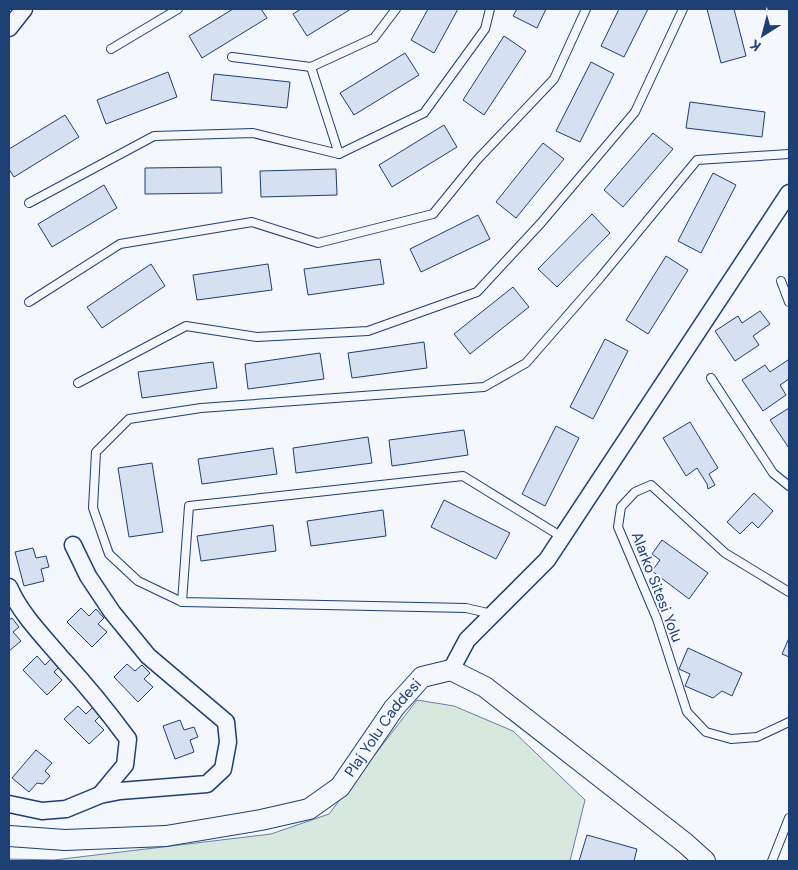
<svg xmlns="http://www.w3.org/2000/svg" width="798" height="870" viewBox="0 0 798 870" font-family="'DM Sans',sans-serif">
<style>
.green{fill:#d7e8df;stroke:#687fa3}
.building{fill:#d5e0f0;stroke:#1d3f73}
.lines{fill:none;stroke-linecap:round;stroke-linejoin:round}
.service-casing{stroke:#1d3f73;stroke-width:10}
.minor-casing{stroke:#1d3f73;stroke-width:19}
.tertiary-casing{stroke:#1d3f73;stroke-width:22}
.service{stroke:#f4f7fb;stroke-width:8}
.minor{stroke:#f4f7fb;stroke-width:16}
.tertiary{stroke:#f4f7fb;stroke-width:20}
.labels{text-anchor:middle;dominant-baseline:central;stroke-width:4;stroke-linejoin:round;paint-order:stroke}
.street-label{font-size:15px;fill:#1d3f73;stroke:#f4f7fb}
</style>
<rect width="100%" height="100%" fill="#f4f7fb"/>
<polygon class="green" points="417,700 454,706 513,731 585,800 570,861 9,861 9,859 54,860 271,834 329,814"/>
<g class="building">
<polygon points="233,9 261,9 267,18 202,58 189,36"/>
<polygon points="301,9 351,9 307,36 293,14"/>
<polygon points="428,9 458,9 434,53 411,40"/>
<polygon points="517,9 546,9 537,28 513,16"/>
<polygon points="619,9 648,9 624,57 601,46"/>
<polygon points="707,9 734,9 746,56 721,63"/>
<polygon points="504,36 526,51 484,115 463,100"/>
<polygon points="405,53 419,75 354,115 340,93"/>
<polygon points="591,62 614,74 580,142 556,131"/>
<polygon points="168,72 177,97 106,124 97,100"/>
<polygon points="214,74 290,82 287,108 211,100"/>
<polygon points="690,102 765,112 762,137 686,128"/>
<polygon points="65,115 79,137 14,177 9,169 9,149"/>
<polygon points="444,125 457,147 392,187 379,165"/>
<polygon points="653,133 673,149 623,207 604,190"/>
<polygon points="543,143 564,159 516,218 496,202"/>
<polygon points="221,167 222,193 145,194 145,168"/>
<polygon points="336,169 337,195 261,197 260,171"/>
<polygon points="713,173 736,185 701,253 678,241"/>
<polygon points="104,185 117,208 52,247 38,224"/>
<polygon points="592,214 610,233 557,287 538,269"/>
<polygon points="478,215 490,239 421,272 410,249"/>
<polygon points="666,256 688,270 648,334 626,320"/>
<polygon points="380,259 384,284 308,295 304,269"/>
<polygon points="151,264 165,286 102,328 87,307"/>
<polygon points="268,264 272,290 197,300 193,275"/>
<polygon points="513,287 529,307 470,354 454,334"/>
<polygon points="760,311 770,324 753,336 759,345 735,361 715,331 738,316 742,323"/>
<polygon points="605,339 628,351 593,419 570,407"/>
<polygon points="424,342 427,368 352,378 348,353"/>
<polygon points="320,353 324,379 248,389 245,364"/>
<polygon points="788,360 789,362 789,379 780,385 786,395 763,411 742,380 765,365 770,372"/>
<polygon points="213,362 217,388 142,398 138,372"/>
<polygon points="789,408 789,448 770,420"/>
<polygon points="690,422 718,468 709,474 715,485 708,489 707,484 697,468 686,476 663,438"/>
<polygon points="556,426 579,438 545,506 522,494"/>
<polygon points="464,430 468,455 392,466 389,440"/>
<polygon points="368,437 372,463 296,473 293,448"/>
<polygon points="273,448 277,474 202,484 198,459"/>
<polygon points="152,463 163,532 129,537 118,468"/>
<polygon points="754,493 773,511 758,528 752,522 740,534 727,522"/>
<polygon points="444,500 510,533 496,559 431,527"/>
<polygon points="383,510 386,536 311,546 307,521"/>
<polygon points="273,525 276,551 201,561 197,536"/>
<polygon points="662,540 708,573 689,599 652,571 660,560 652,554"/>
<polygon points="33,548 36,558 46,556 49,567 41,569 44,581 24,586 15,552"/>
<polygon points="81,608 89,616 96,609 104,618 98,624 107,632 92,647 67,622"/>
<polygon points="12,618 19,627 13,632 21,641 9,651 9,620"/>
<polygon points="789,638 789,657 782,654"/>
<polygon points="688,648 742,673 732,696 722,691 713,698 685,686 690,674 679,669"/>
<polygon points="37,656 45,665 52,658 60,666 54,672 62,680 47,695 23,670"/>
<polygon points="127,664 135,671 142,665 150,673 144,679 153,687 138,702 114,677"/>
<polygon points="78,706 86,714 93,707 101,715 95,721 104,730 89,744 64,719"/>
<polygon points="180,720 184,730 194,727 198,737 190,740 194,752 175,759 163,726"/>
<polygon points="36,750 52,763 45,771 50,776 43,784 37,783 29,792 12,778"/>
<polygon points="587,835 637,849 634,861 579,861"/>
</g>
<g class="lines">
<defs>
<g id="service">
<polyline points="111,49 178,9"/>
<polyline points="232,57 311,67 374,38 396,9"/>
<polyline points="311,67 339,154"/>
<polyline points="29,203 154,136 253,133 339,154 424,113 485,29 490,9"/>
<polyline points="781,281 789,302"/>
<polyline points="29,302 120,244 252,222 318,243 433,214 477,160 554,79 586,9"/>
<polyline points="711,378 773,473 789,486"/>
<polyline points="78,383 186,326 257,337 368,331 477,292 541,223 635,112 683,9"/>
<polyline points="789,592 725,553 651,485 635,492 621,507 618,527 657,619 687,712 706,732 731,739 757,737 789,722"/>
<polyline points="182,602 189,506 463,476 562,537"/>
<polyline points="492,614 466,608 182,602 138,581 109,554 93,508 96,452 129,419 201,408 484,387 526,363 600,278 697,160 789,154"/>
<polyline points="772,861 789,818"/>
</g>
<g id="minor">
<polyline points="9,28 24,9"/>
<path d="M9,587C21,615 44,637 64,661C87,686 108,712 128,739L125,765L100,795"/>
<polyline points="451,670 467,640 547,560 789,193"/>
<polyline points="9,804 42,811 66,809 100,795 120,791 207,784 223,769 228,742 226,722 148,656 112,612 88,576 73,545"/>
</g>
<g id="tertiary">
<path id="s1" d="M9,836L65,840L166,836L261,820L309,809L340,787L394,708L422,677L451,670L485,687L685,843L705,861"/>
</g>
</defs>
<use href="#service" class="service-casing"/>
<use href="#minor" class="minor-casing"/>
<use href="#tertiary" class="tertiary-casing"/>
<use href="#service" class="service"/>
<use href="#minor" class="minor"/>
<use href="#tertiary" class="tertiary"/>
</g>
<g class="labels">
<g class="street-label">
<text transform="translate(657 587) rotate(69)">Alarko Sitesi Yolu</text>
<text stroke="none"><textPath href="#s1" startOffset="414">Plaj Yolu Caddesi</textPath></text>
</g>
</g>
<rect width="798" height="870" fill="none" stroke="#1d3f73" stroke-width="20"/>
<g transform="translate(763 35) rotate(216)" stroke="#f4f7fb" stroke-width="4" paint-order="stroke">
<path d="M0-4L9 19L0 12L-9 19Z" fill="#1d3f73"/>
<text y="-8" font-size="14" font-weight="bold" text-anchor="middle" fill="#1d3f73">K</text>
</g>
</svg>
